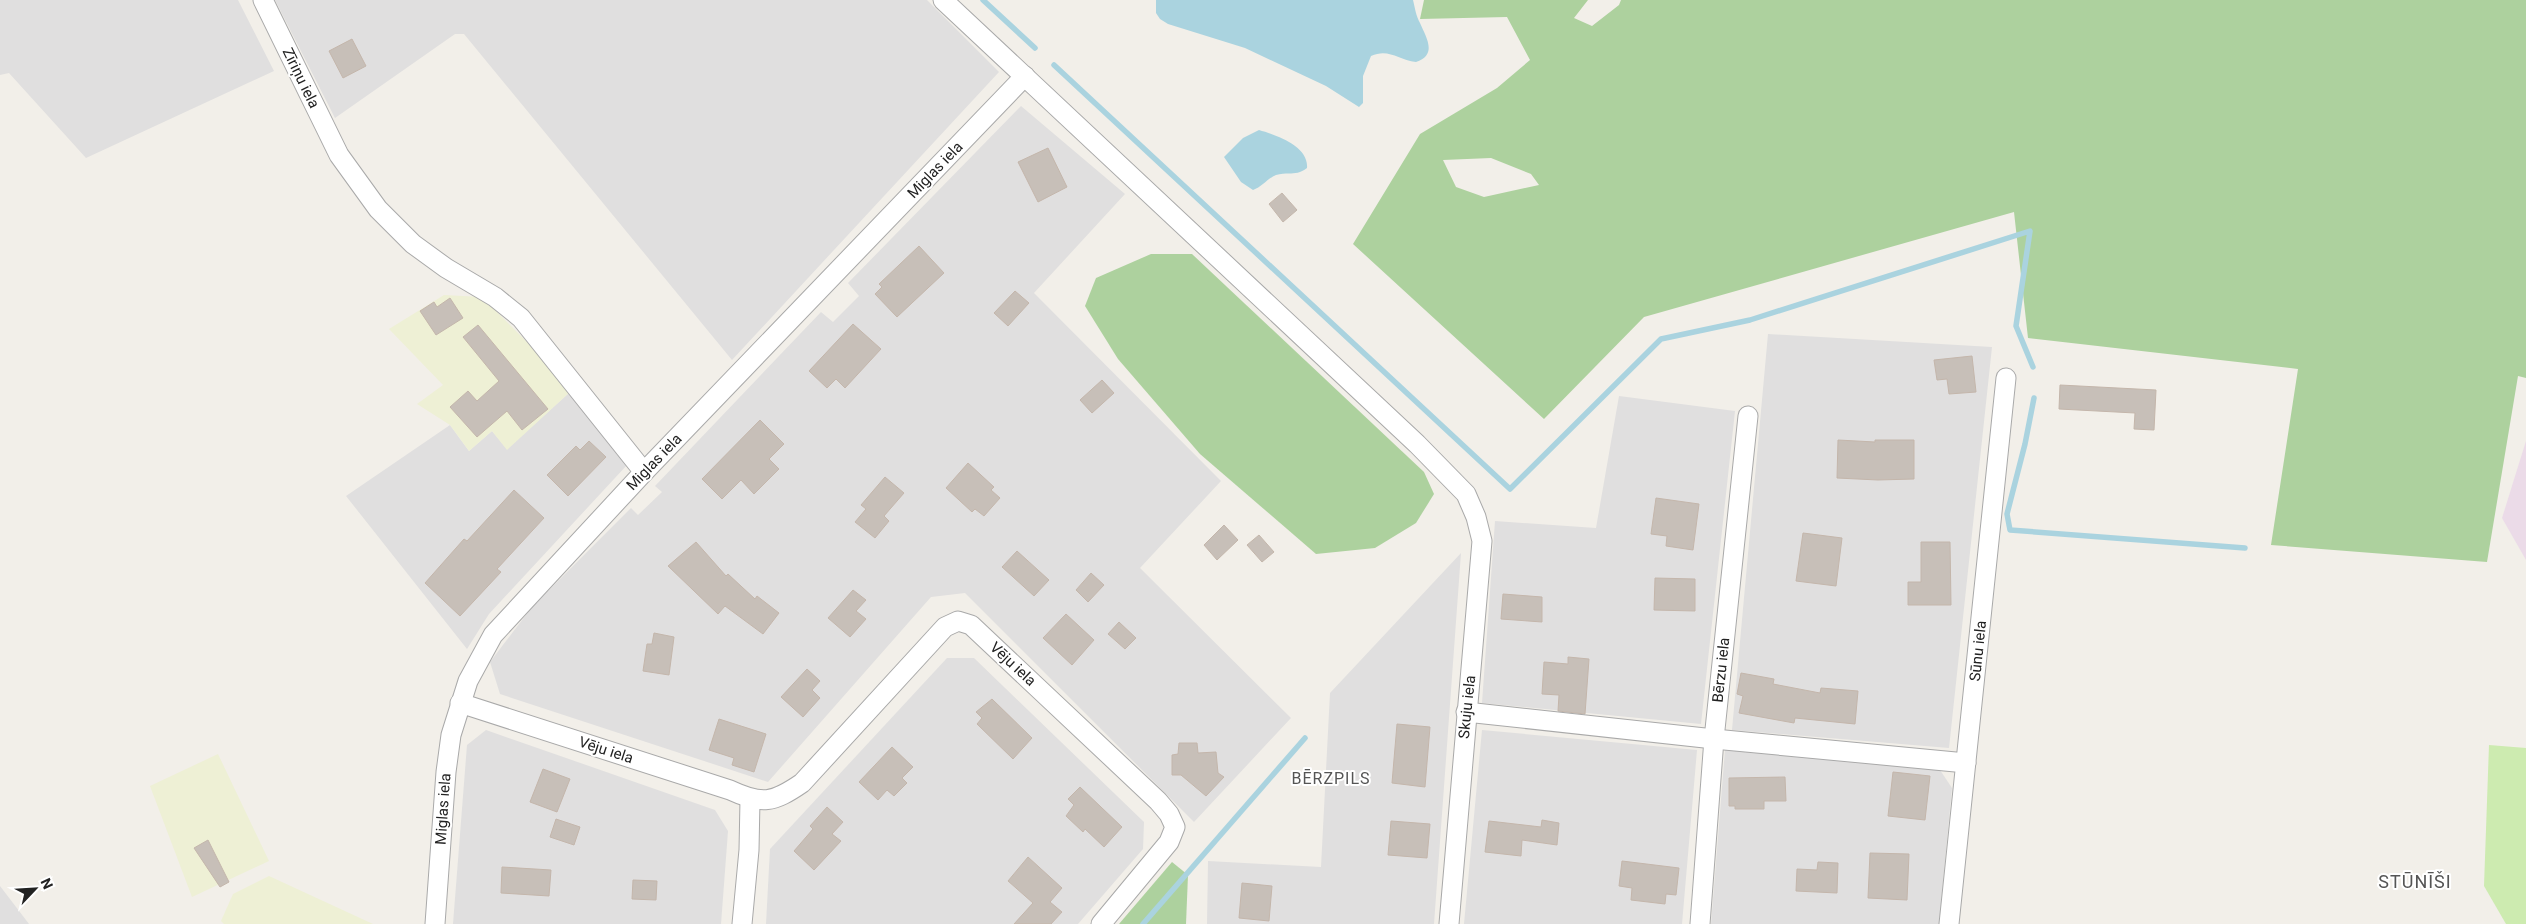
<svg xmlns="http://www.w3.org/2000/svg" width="2526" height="924" viewBox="0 0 2526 924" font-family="Roboto,sans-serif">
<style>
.residential{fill:#e0dfdf}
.industrial{fill:#ebdbe8}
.farmland{fill:#eef0d5}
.grass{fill:#cdebb0}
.forest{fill:#add19e;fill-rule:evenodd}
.water{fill:#aad3df}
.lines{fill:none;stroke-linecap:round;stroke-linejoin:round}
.stream{stroke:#aad3df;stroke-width:5.5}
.building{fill:#c7bfb8;stroke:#c4b6ab}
.minor-casing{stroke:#a9a9a9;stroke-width:21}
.minor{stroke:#fff;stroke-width:19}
.labels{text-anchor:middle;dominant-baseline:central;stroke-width:4;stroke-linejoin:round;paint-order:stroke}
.street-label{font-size:15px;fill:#222;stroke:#fff}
.neighbourhood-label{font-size:16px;letter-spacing:1px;fill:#555;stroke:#fff}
.quarter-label{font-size:18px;letter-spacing:1px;fill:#555;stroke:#fff}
</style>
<rect width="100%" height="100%" fill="#f2efe9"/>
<g class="residential">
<polygon points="0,0 238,0 274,71 86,158 9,73 0,75"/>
<polygon points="275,0 927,0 999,72 732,360 464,34 455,34 335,118"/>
<polygon points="1021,106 1125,194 1034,293 1221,481 1140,568 1291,718 1194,822 965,593 931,597 768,782 500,694 490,662 532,607 631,508 638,515 662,492 655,486 821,312 833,322 859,296 848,283"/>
<polygon points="1768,334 1992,347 1949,748 1732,730"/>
<polygon points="570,392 627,465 489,614 467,649 346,496 450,425 469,451 492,431 507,449"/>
<polygon points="1619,396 1735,411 1701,724 1482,703 1495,521 1596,528"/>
<polygon points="1461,553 1434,924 1207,924 1208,861 1321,867 1330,693"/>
<polygon points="947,658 974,658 1144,822 1143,849 1078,924 766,924 770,849"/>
<polygon points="486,730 715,810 728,831 721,924 453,924 467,745"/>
<polygon points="1482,730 1697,750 1682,924 1464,924"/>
<polygon points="1725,750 1938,767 1952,788 1939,924 1711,924"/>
<polygon points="0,886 29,924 0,924"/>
</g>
<polygon class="industrial" points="2526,441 2526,560 2502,518"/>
<g class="farmland">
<polygon points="444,295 482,297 528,343 570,392 507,450 492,431 469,451 450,425 417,404 443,385 389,329"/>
<polygon points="218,754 269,861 192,897 150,786"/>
<polygon points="269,876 373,924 224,924 221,921 233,894"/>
</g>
<polygon class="grass" points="2489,745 2526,748 2526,924 2506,924 2484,886"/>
<g class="forest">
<path d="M1424,0H1588L1574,18L1592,26L1619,5L1621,0H2526V378L2518,376L2487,562L2271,545L2298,369L2028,338L2014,212L1644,317L1544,419L1353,244L1420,134L1497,88L1530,60L1507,17L1420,19ZM1491,158L1531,174L1539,185L1484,197L1456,187L1443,160Z"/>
<polygon points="1151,254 1192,254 1424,472 1434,494 1416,523 1375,548 1316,554 1200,454 1118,359 1085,306 1096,278"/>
<polygon points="1172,862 1188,875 1186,924 1119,924"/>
</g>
<g class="water">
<path d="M1156,0H1413C1415,8 1416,16 1420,23C1426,37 1438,55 1416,62C1398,60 1389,48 1371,56L1363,76V103L1359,107L1326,86L1245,48L1168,24L1160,19L1156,13Z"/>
<path d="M1259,130C1276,135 1309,146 1307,168C1296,177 1288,171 1276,175C1268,178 1262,187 1253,190L1241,182L1224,157L1243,138Z"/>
</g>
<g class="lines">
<g class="stream">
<polyline points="983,0 1035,48"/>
<polyline points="1054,65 1510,489 1661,339 1750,320 2030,231 2016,326 2033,367"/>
<polyline points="2034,398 2025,444 2007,514 2010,530 2245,548"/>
<polyline points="1143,924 1305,738"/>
</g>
</g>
<g class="building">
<polygon points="352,39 366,66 343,78 329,51"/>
<polygon points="1048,148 1067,187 1038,202 1018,162"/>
<polygon points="1282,193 1297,210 1283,222 1269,204"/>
<polygon points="919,246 944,273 897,317 875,294 882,287 879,284"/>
<polygon points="1015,291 1029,303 1008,326 994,313"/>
<polygon points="450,298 463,318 436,335 420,311 434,302 437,307"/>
<polygon points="853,324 881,349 845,388 836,379 827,388 809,371"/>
<polygon points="478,325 548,409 522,430 507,411 477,437 450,407 468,391 477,401 499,381 463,337"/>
<polygon points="1972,356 1976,392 1949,394 1947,379 1937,380 1934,360"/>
<polygon points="1102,380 1114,393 1092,413 1080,400"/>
<polygon points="2060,385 2156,390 2154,430 2134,429 2135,413 2059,409"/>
<polygon points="760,420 784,444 769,459 779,469 754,494 741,480 722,499 702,479"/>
<polygon points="1838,440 1875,442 1875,440 1914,440 1914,479 1878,480 1837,478"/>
<polygon points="589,441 606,457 568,496 547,475 576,446 580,450"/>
<polygon points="968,463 994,487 991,490 1000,498 984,516 975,509 972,512 946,488"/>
<polygon points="885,477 904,493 884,516 889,521 875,538 855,522 866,509 861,505"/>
<polygon points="514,490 544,518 497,569 501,572 460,616 425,583 464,539 467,541"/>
<polygon points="1656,498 1699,504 1693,550 1666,546 1667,536 1651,534"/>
<polygon points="1224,525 1238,540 1217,560 1204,545"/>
<polygon points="1803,533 1842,538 1836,586 1796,581"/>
<polygon points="1259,535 1274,552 1262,562 1247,545"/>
<polygon points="696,542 726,576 728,574 755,599 757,596 779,613 763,634 725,606 718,614 668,566"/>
<polygon points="1921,542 1950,542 1951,605 1908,605 1908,582 1921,582"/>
<polygon points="1017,551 1049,580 1034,596 1002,567"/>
<polygon points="1091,573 1104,585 1088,602 1076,590"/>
<polygon points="1655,578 1695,579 1695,611 1654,610"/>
<polygon points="853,590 866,600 856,611 866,619 850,637 828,618"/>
<polygon points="1503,594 1542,597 1542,622 1501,619"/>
<polygon points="1066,614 1094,640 1072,665 1043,638"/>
<polygon points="1119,622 1136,638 1125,649 1108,634"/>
<polygon points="654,633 674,637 669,675 643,671 647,644 652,644"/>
<polygon points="1568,657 1589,659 1585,714 1558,711 1559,695 1542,694 1544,662 1568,664"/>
<polygon points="807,669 820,681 812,690 820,698 803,717 781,697"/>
<polygon points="1741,673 1774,679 1773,684 1820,693 1821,688 1858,691 1855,724 1795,718 1794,723 1739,713 1743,696 1737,694"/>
<polygon points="992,699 1032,738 1013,759 977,724 982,718 976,712"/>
<polygon points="719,719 766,734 754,772 732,765 734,758 709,750"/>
<polygon points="1397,724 1430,727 1425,787 1392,783"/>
<polygon points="1179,743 1197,743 1198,753 1216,752 1218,773 1224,777 1206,796 1181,775 1172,775 1172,755 1178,754"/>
<polygon points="892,747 913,767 902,778 907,783 894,796 887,790 878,800 859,782"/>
<polygon points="543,769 570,779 557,812 530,802"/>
<polygon points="1893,772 1930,776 1925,820 1888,816"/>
<polygon points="1785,777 1786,801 1764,801 1764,809 1735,809 1735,806 1729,806 1729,778"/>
<polygon points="1080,787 1122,827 1104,847 1085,829 1083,832 1066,816 1074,805 1068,799"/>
<polygon points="827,807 843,822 832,834 841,841 814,870 794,851 813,829 810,826"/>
<polygon points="556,819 580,827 574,845 550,837"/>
<polygon points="1542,820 1559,823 1557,845 1522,840 1521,856 1485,852 1489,821 1541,827"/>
<polygon points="1391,821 1430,824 1427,858 1388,855"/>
<polygon points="208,840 229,882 220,887 194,848"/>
<polygon points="1870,853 1909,854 1907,900 1868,898"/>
<polygon points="1028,857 1062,888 1050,902 1062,912 1051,924 1014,924 1033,903 1008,881"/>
<polygon points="1622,861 1679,868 1676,895 1666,894 1665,904 1631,900 1632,888 1619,886"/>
<polygon points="1818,862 1838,863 1837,893 1796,891 1797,869 1817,870"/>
<polygon points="502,867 551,870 549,896 501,893"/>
<polygon points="633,880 657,881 656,900 632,899"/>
<polygon points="1242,883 1272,886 1269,921 1239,918"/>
</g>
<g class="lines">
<defs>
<g id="minor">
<polyline points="263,0 339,155 378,209 413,244 446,268 495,297 521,318 644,472"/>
<polyline points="943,0 1417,444 1466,494 1476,517 1482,541 1449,924"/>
<path d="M460,703L730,790C762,805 773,803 802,783L945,627L958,621L971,625L1158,801L1169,814L1175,827L1169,842L1101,924"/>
<polyline points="1466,712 1714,739 1966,763"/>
<polyline points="435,924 446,772 451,735 468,681 493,635 644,472 1025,76"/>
<polyline points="742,924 749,850 750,800"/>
<polyline points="1700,924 1714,739 1748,416"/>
<polyline points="1949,924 2006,378"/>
</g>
</defs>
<use href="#minor" class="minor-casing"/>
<use href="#minor" class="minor"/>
</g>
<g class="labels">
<g class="street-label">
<text transform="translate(301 78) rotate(64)">Zīriņu iela</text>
<text transform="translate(935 170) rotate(-46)">Miglas iela</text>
<text transform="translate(654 462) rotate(-46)">Miglas iela</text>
<text transform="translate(1978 651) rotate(-84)">Sūnu iela</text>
<text transform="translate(1013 664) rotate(43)">Vēju iela</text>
<text transform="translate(1721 670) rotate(-84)">Bērzu iela</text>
<text transform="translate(1467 707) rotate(-84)">Skuju iela</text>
<text transform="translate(606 750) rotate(18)">Vēju iela</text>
<text transform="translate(443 809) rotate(-86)">Miglas iela</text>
</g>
<g class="neighbourhood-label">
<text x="1331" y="778">BĒRZPILS</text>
</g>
<g class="quarter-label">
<text x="2415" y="881">STŪNĪŠI</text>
</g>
</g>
<g transform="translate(35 889) rotate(65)" stroke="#ffffff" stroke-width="4" paint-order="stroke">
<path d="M0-4L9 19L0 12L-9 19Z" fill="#222222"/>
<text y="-8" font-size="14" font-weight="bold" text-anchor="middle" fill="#222222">N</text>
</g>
</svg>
